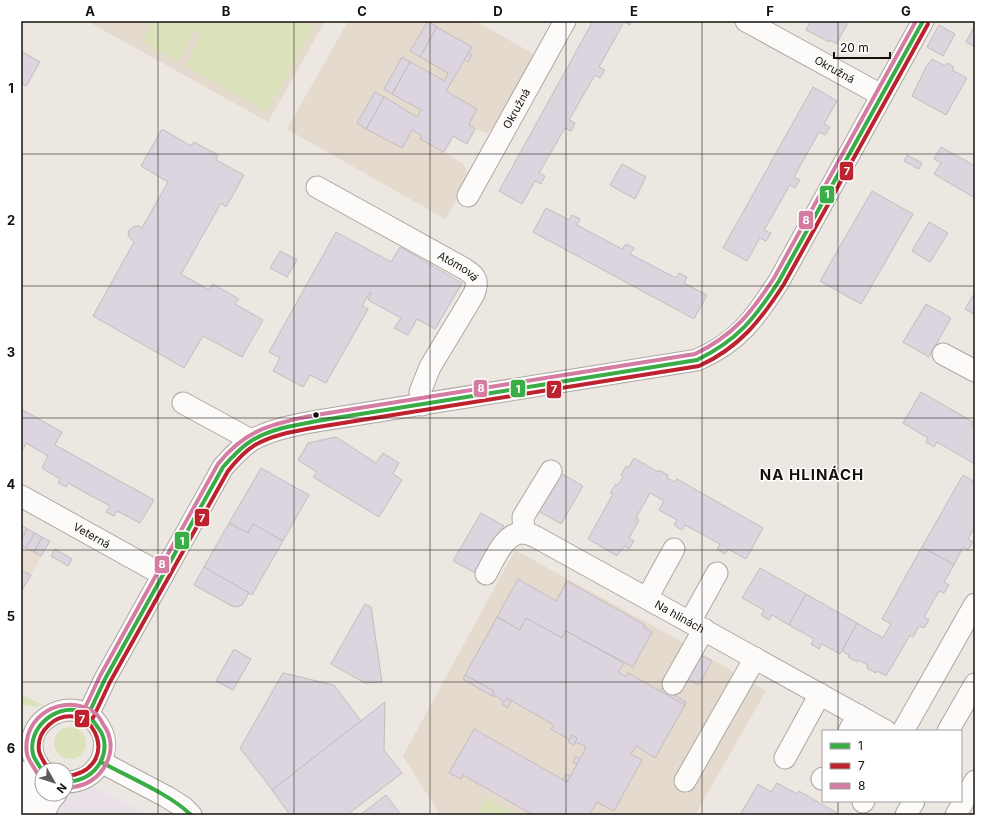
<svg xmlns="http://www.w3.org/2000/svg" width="996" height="836" viewBox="0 0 996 836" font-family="Inter,sans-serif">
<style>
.commercial{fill:#eae0e8}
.industrial{fill:#ebdcd2}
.built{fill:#e5dace}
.green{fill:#dbe2bc}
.building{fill:#dcd5e0;stroke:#c1bdbd}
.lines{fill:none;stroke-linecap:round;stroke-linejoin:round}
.minor-casing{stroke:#aca8a3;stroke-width:23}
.minor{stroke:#fcfbfa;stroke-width:21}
.bus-1-casing{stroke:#fff;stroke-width:7}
.bus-2-casing{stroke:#fff;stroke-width:7}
.bus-3-casing{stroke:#fff;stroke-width:7}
.bus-1{stroke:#3aad47;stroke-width:4}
.bus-2{stroke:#be222f;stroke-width:4}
.bus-3{stroke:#d57ca2;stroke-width:4}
.grid{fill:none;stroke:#14110d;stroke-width:1;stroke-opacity:0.55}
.bus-dot{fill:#14110d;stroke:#fff;stroke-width:1.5}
.labels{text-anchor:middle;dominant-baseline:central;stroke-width:3;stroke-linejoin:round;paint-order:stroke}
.street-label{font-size:11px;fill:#14110d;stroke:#fff}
.district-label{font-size:15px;font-weight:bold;letter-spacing:1px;fill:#14110d;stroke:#fff}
.line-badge{stroke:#fff;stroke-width:1.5}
.badge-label{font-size:11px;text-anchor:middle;font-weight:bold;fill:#fff}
.neatline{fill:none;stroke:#14110d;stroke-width:1.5}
.grid-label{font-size:13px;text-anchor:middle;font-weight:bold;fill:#14110d}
</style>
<rect width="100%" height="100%" fill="#ede7e1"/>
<polygon class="commercial" points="21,752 60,770 42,770 42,794 66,794 66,773 149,815 21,815"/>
<polygon class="industrial" points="21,525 50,541 21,592"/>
<g class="built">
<polygon points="87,21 325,21 268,122"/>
<polygon points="348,21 475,21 536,55 497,125 492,130 486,133 475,129 467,144 452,136 444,152 463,164 467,170 469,176 468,180 445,219 287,129"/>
<polygon points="515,550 693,648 766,691 695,815 440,815 403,756"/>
</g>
<g class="green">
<polygon points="154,21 304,21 314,27 267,112 185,65 202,34 195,31 178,62 142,42"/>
<polygon points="21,694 43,705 35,707 21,705"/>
<circle cx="70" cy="743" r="16"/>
<polygon points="486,797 517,815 485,815 478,811"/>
</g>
<g class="building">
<polygon points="428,21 437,27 420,57 410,51"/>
<polygon points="593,21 632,21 630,25 624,22 599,67 605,70 600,78 595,75 569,120 575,123 571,131 565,128 539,173 545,176 541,184 535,181 522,204 499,191"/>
<polygon points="811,21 849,21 836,44 830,40 829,42 806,30"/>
<polygon points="939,25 955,34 943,56 927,47"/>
<polygon points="975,25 975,47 966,42"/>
<polygon points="437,27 472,47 446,91 477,109 469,124 475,129 467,144 453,136 444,152 420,139 422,136 412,130 402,148 366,129 384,97 417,117 421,110 392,94 410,62 445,81 448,73 420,57"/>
<polygon points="21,51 40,62 26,86 21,83"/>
<polygon points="468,53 472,55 468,62 464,60"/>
<polygon points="402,57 410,62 392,94 384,89"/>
<polygon points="932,59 945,66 947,63 954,67 952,70 967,78 946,115 912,96 926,67"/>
<polygon points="813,87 837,101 824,124 830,127 825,135 819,132 794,177 800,180 795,188 790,185 764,230 771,233 766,241 760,238 747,261 723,248"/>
<polygon points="375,92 384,97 366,129 357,123"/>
<polygon points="162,129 191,146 194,142 218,155 216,160 244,175 226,207 221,203 181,274 209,290 213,284 239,299 235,304 263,320 242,357 203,336 184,368 93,316 134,242 129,237 128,235 129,230 133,227 139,226 142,228 168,182 141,166"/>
<polygon points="941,147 975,166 975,198 934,174 941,163 934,159"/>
<polygon points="907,155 922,163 919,169 904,161"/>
<polygon points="622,164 646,177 635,199 610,185"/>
<polygon points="872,191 913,214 861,304 820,281"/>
<polygon points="546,208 569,220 572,215 580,219 577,225 622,249 626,244 634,248 630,254 676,278 679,273 687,277 684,283 707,295 694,319 533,232"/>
<polygon points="929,222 948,233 930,262 912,251"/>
<polygon points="336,232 391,262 400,247 462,283 435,329 417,319 408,335 394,328 401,318 368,300 371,293 370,292 362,306 368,309 326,383 310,375 303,387 273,371 280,358 269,352"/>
<polygon points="280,251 297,260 287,277 270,268"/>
<polygon points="975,292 975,315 965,309"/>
<polygon points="926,304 951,318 929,357 903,342"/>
<polygon points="921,392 973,422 971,425 975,427 975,464 937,442 934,447 926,442 928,438 903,423"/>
<polygon points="21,409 62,432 55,445 154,500 140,523 117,511 114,516 106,512 110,506 68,483 66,487 58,483 60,479 42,468 48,456 26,443 23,449 21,448"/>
<polygon points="336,437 376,463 383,453 399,463 393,474 402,480 379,517 313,477 317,472 298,460 308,443"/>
<polygon points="634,458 658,472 659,470 668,475 667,478 675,482 677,479 763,528 746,559 728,549 725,554 717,549 720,544 685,525 682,530 674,525 677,520 659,510 664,501 650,493 636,518 639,520 629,538 634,541 629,549 624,546 617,556 588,539 613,494 610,493 616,484 618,485 623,477 621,475 626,466 628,468"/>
<polygon points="261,468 309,495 283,541 253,524 248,533 229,523"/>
<polygon points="557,471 583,486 561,524 535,509"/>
<polygon points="963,475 975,482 975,527 968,539 973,542 968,550 963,547 954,565 922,547"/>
<polygon points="481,513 504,526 477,574 453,561"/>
<polygon points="229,523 248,533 253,524 283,541 252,595 204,567"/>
<polygon points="21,525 27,529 21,541"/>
<polygon points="27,529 35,533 26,548 21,545 21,541"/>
<polygon points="35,533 42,537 34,552 26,548"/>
<polygon points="42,537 50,541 41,556 34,552"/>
<polygon points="922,547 954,565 944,582 949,585 944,593 939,591 924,617 929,620 924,628 919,626 913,637 910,635 886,676 877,671 876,673 867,668 868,665 858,660 857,662 848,657 849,655 842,651 857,623 883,638 891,624 882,619"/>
<polygon points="55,549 72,559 68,566 51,556"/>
<polygon points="204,567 249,593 242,605 237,607 232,606 194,585"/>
<polygon points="760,568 806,594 789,625 772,615 769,620 761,615 764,610 742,598"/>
<polygon points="23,571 31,575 22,590 21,575"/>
<polygon points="518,579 556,601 567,581 645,625 644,627 652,632 633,667 566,631 562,638 526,618 520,630 497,617"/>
<polygon points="806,594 857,623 840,654 822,644 819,649 811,644 814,639 789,625"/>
<polygon points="365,604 371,607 382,682 365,683 331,664"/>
<polygon points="497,617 520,630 526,618 562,638 566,631 624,663 618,672 626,677 628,673 685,705 655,758 636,746 631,754 642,760 614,811 597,802 589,815 533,815 463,775 461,779 449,773 474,729 567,782 586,748 584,747 585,746 575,742 577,738 572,735 570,740 551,729 554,725 507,698 504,702 495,695 495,697 492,695 494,691 465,675"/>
<polygon points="234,649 251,659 233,690 216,681"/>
<polygon points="697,653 712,661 699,685 684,677"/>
<polygon points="283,673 334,685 361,721 272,790 240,748"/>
<polygon points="465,675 494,691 492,696 463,679"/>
<polygon points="662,688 686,702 685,705 660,691"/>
<polygon points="507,698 511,701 508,708 502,704"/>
<polygon points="385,702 384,750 402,773 347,815 290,815 272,790"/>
<polygon points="572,735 577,738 574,745 568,742"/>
<polygon points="576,756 580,759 577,764 573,762"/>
<polygon points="566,774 570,776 567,782 563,780"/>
<polygon points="777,783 797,794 799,791 837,813 836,815 740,815 758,784 771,792"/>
<polygon points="386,795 401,815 360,815"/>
</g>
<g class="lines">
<defs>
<g id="minor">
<path id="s1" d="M746,21L881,95"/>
<path id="s2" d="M317,187L465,269C476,276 479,281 474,294L430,367L420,392L422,405"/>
<path id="s3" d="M468,196L565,21"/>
<polyline points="943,354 975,371"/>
<polyline points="183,403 251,440"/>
<path id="s4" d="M21,496L163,575"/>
<polyline points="524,533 523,517 551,471"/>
<path id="s5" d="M486,574C494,560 505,531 524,533C528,533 533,536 536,537L886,731"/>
<polyline points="647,598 674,549"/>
<polyline points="690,622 717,573"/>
<polyline points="673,684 704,629"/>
<path d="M88,715L105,679L223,467C231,458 241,447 252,440C272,429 295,425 317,421L697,360C739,342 755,318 779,281L923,21"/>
<polyline points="849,731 858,715"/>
<polyline points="903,731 975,604"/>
<polyline points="948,731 975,684"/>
<polyline points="785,758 820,694"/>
<polyline points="101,762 167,797 183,807 191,815"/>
<path d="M42,770C5,727 79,682 102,732C106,741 105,752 101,761C94,775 81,782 66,782"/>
<path d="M21,772C26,786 26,800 21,814"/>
<polyline points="822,779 823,778"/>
<polyline points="685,781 755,658"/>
<polyline points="863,802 864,801"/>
<polyline points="33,815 39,797 38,766"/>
<polyline points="43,815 50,801 56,794"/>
<polyline points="906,815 914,801"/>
<polyline points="956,815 975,781"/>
</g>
</defs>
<use href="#minor" class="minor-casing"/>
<use href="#minor" class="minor"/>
<defs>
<g id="bus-1">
<path d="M88,715L105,679L223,467C231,458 240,448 251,441C270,429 295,425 317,421L697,360C738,340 755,318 779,281L923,21"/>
<path d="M101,762C128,777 170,794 191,815"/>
<path d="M42,770C39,765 34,759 33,754C27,729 55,704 79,711C88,714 94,721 99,729C106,738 106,751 101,761C94,775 81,781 66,782"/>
</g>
<g id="bus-2">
<path d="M93,718L110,682L228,471C236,461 245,451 255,445C274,434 297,431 318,427L699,366C739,348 761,320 784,284L928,24"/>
<path d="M47,767C44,762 40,756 39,751C36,731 56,713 76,717C93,720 103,742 96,758C90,770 79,775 66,776"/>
</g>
<g id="bus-3">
<path d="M83,712L100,676L218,464C246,429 274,423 316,415L695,354C734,335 751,313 774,278L916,21"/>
<path d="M37,773C34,767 28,760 27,754C21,716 63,692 94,712C98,715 101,720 103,724C112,736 113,751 106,764C98,780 83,787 66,788"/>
</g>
</defs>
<use href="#bus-1" class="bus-1-casing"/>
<use href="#bus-2" class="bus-2-casing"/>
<use href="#bus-3" class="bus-3-casing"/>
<use href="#bus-1" class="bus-1"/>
<use href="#bus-2" class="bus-2"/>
<use href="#bus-3" class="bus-3"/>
</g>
<path class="grid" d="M158,21V815M294,21V815M430,21V815M566,21V815M702,21V815M838,21V731M21,154H975M21,286H975M21,418H975M21,550H975M21,682H975M838,801V815"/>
<circle class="bus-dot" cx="316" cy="415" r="3.5"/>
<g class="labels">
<g class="street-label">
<text stroke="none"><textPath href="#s1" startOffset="101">Okružná</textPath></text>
<text stroke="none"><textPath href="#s3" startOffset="100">Okružná</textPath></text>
<text stroke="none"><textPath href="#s2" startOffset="162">Atómová</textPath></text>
<text stroke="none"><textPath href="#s4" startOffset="81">Veterná</textPath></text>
<text stroke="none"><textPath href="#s5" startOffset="236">Na hlinách</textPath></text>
</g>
<g class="district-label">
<text x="812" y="474">NA HLINÁCH</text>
</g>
</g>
<g class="line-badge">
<rect x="839" y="161" width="15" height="20" rx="4" fill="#be222f"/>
<rect x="819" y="185" width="16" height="19" rx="4" fill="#3aad47"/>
<rect x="798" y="210" width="16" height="20" rx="4" fill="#d57ca2"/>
<rect x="473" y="379" width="15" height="19" rx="4" fill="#d57ca2"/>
<rect x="510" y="379" width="16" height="19" rx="4" fill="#3aad47"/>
<rect x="546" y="380" width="16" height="19" rx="4" fill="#be222f"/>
<rect x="194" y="508" width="16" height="19" rx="4" fill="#be222f"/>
<rect x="174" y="531" width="16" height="19" rx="4" fill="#3aad47"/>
<rect x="154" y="555" width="16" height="19" rx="4" fill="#d57ca2"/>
<rect x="74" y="709" width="16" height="19" rx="4" fill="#be222f"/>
</g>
<g class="badge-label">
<text x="847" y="175">7</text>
<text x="827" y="198">1</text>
<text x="806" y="224">8</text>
<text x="481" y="392">8</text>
<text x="518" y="393">1</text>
<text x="554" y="393">7</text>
<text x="202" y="522">7</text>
<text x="182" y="545">1</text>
<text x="162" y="568">8</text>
<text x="82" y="723">7</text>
</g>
<rect width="996" height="836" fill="none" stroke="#ffffff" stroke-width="44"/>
<rect x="822" y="730" width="140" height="72" fill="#ffffff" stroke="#a1a09e"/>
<rect x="830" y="743" width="20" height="6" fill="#3aad47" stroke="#a1a09e"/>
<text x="858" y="750" font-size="12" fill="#14110d">1</text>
<rect x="830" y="763" width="20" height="6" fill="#be222f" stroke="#a1a09e"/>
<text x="858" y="770" font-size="12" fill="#14110d">7</text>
<rect x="830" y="783" width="20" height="6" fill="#d57ca2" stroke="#a1a09e"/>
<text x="858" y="790" font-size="12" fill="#14110d">8</text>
<g transform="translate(54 782) rotate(129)"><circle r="19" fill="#ffffff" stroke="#a1a09e"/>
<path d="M0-3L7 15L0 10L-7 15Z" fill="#605c57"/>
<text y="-6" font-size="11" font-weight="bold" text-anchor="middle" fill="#14110d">N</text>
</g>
<path d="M834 52v6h56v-6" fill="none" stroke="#14110d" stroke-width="2"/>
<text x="840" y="52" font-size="12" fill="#14110d" stroke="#ffffff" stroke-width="3" paint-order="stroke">20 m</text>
<rect x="22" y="22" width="952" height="792" class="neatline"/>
<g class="grid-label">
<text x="90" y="16">A</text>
<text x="226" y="16">B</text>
<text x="362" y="16">C</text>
<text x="498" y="16">D</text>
<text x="634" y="16">E</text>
<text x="770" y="16">F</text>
<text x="906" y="16">G</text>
<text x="11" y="93">1</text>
<text x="11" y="225">2</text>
<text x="11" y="357">3</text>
<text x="11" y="489">4</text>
<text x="11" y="621">5</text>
<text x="11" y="753">6</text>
</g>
</svg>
